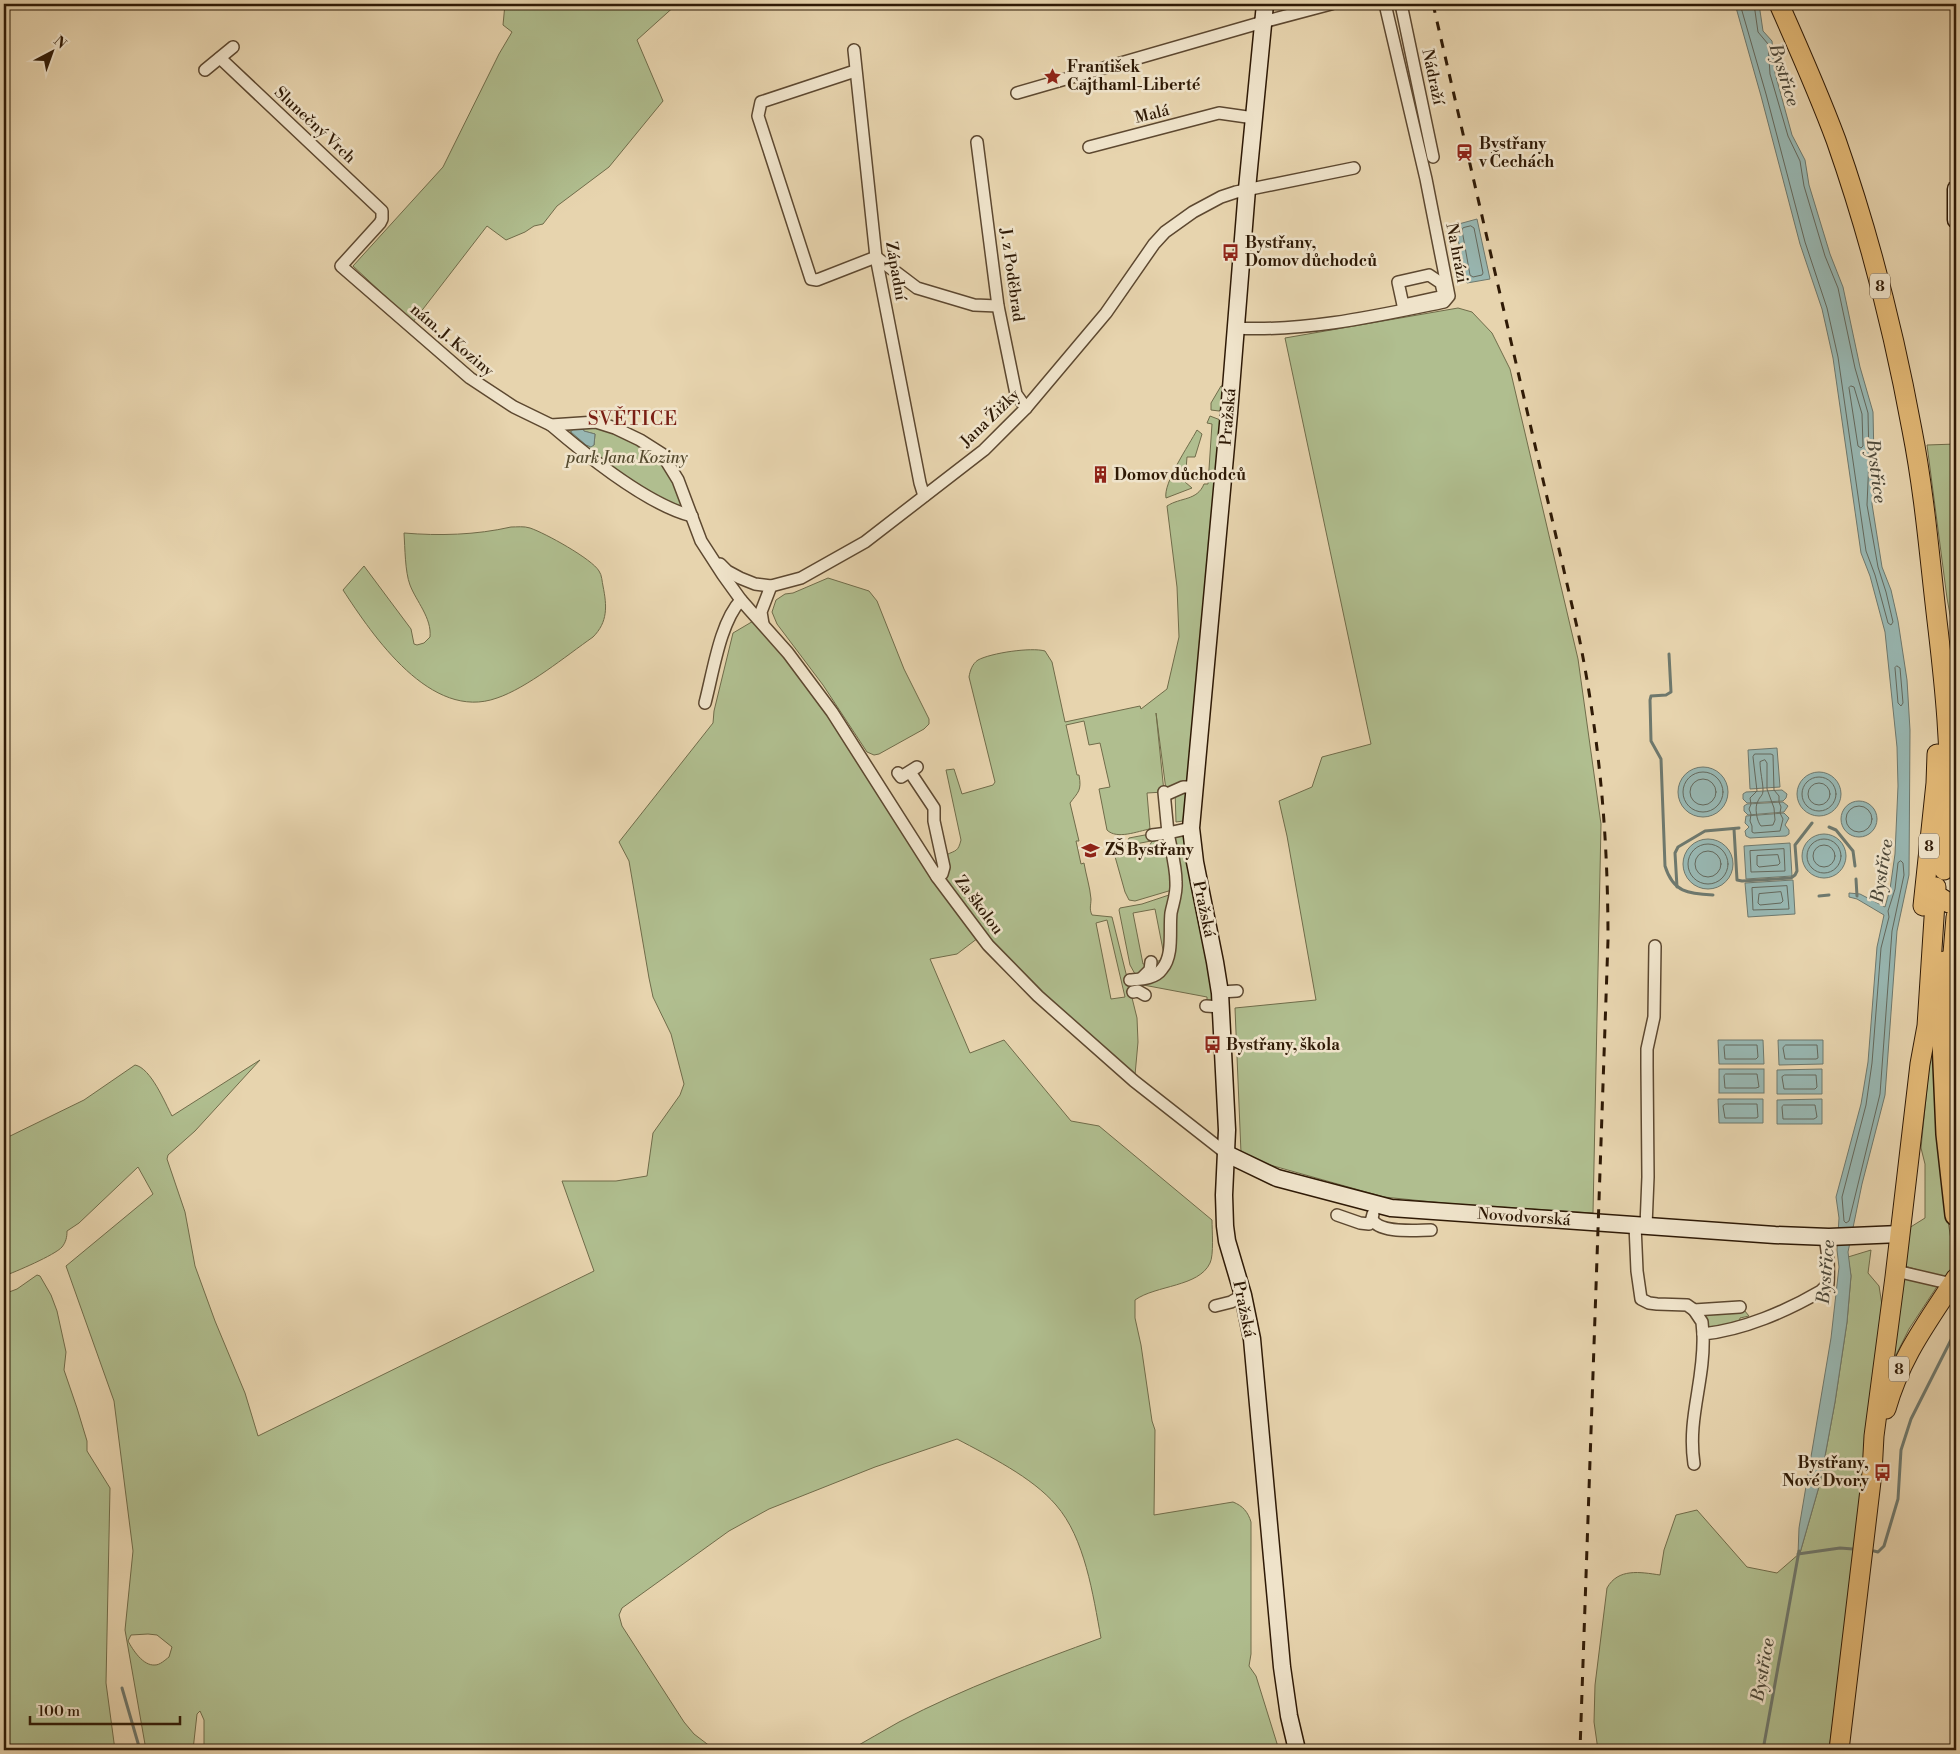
<svg xmlns="http://www.w3.org/2000/svg" width="1960" height="1754" viewBox="0 0 1960 1754" font-family="'Libre Bodoni',serif">
<style>
.green{fill:#b0be8f;stroke:#706c4a;fill-rule:evenodd}
.water{fill:#98b7b2;stroke:#6e786d}
.lines{fill:none;stroke-linecap:round;stroke-linejoin:round}
.shore{stroke:#64685c;stroke-width:1}
.stream{stroke:#6e786d;stroke-width:3}
.street-casing{stroke:#5d4830;stroke-width:14}
.secondary-casing{stroke:#2f1a06;stroke-width:19}
.primary-casing{stroke:#2f1a06;stroke-width:21}
.highway-casing{stroke:#2f1a06;stroke-width:24}
.street{stroke:#efe3ca;stroke-width:11}
.secondary{stroke:#efe3ca;stroke-width:16}
.primary{stroke:#e4ba77;stroke-width:19}
.highway{stroke:#e4ba77;stroke-width:21}
.rail{stroke:#2f1a06;stroke-width:3;stroke-dasharray:9 9;stroke-linecap:butt}
.labels{text-anchor:middle;dominant-baseline:central;stroke-width:5;stroke-linejoin:round;paint-order:stroke}
.shield{fill:#efe3ca;stroke:#695641;stroke-width:1}
.shield-label{font-size:15px;font-weight:bold;fill:#2f1a06}
.poi-label{font-size:16px;font-weight:bold;fill:#2f1a06;stroke:#efe3ca;text-anchor:start}
.street-label{font-size:16px;fill:#2f1a06;stroke:#efe3ca}
.park-label{font-size:16px;font-style:italic;fill:#564b2f;stroke:#efe3ca}
.water-label{font-size:18px;font-style:italic;fill:#4e493a;stroke:#efe3ca}
.quarter-label{font-size:19px;letter-spacing:1px;fill:#7a1f14;stroke:#efe3ca}
</style>
<rect width="100%" height="100%" fill="#e7d4ae"/>
<filter id="stains"><feTurbulence type="fractalNoise" baseFrequency=".004" numOctaves="4"/><feColorMatrix values="0 0 0 0 .2 0 0 0 0 .09 0 0 0 0 .02 0 0 0 .5 -.17"/></filter>
<radialGradient id="worn" r=".72"><stop offset=".6" stop-color="#630" stop-opacity="0"/><stop offset="1" stop-color="#630" stop-opacity=".3"/></radialGradient>
<g class="green">
<polygon points="505,4 677,4 637,40 663,101 609,167 557,206 543,224 534,226 525,232 506,240 487,226 413,322 353,266 443,167 499,54 512,32 503,25"/>
<polygon points="1458,308 1472,312 1492,333 1510,369 1578,659 1601,824 1593,1213 1453,1204 1384,1197 1270,1165 1241,1153 1235,1008 1316,1000 1287,836 1279,801 1312,787 1322,757 1371,744 1285,338"/>
<polygon points="1221,386 1224,386 1224,408 1219,411 1211,410 1211,403"/>
<path d="M1210,416L1223,421L1183,821L1176,822L1175,790H1166L1156,713L1164,792L1147,793L1150,829C1138,831 1117,840 1107,830L1099,789L1110,787L1100,743L1089,745L1084,721L1066,725L1077,775H1079C1082,791 1078,792 1070,803L1079,841H1076L1081,864L1084,863C1086,875 1090,887 1091,899C1091,905 1089,909 1092,915L1112,917L1137,1018L1138,1042L1135,1075L988,945L942,874L946,855C956,850 958,852 961,840L946,770L954,769L962,794L993,785L995,782L969,677C970,671 972,664 978,660C991,653 1031,647 1045,651L1052,662L1065,722L1140,706L1141,709L1167,689L1179,637L1177,587L1167,506C1181,497 1197,501 1204,484H1208L1212,424L1207,423ZM1107,920L1125,997L1111,999L1096,923Z"/>
<path d="M600,427C621,436 649,446 664,464C674,475 680,492 687,505C685,506 682,507 679,506C660,503 574,446 569,429ZM583,431L595,434L594,445H586L579,438Z"/>
<path d="M1197,430L1202,434L1195,457H1187L1185,482L1192,488L1166,498C1163,483 1189,445 1197,430Z"/>
<polygon points="1956,444 1956,648 1947,598 1927,445"/>
<path d="M511,527C517,527 524,526 530,528C545,533 592,559 599,571C602,575 602,582 603,586C607,606 608,622 593,637C566,656 527,688 497,698C431,722 373,636 343,590L364,566L411,629L414,644L417,645L424,643L430,637C432,618 416,601 410,585C405,572 405,548 404,533C439,536 476,535 511,527Z"/>
<polygon points="828,578 869,591 877,601 904,669 929,719 929,724 924,729 879,754 874,755 867,752 823,685 777,624 772,612 776,600 785,594 793,593"/>
<path d="M755,620L828,713L978,938L957,954L930,959L970,1053L1004,1040L1071,1121L1099,1126L1212,1220C1212,1230 1214,1255 1210,1263C1199,1287 1156,1285 1135,1300V1318L1141,1345L1152,1421L1155,1430L1154,1515L1233,1502C1243,1506 1248,1512 1251,1522V1654L1249,1666L1256,1676L1279,1750H850C866,1741 883,1731 899,1722C964,1688 1033,1663 1101,1638C1093,1595 1085,1538 1056,1505C1032,1477 989,1456 957,1439L875,1467L769,1509L729,1531L622,1608L619,1615L622,1626L684,1722L694,1734L715,1750H204V1720L200,1711L197,1714L193,1750H146L125,1630L133,1551L114,1401L66,1266L153,1194L138,1167L79,1223L67,1231C67,1237 66,1242 62,1247C55,1255 15,1272 4,1276V1139L84,1100L135,1065C151,1068 165,1103 172,1116L260,1060L195,1131L168,1155L167,1159L185,1212L195,1266L215,1321L245,1393L258,1436L594,1271L562,1181H616L647,1176L653,1133L680,1095L684,1084L671,1034L653,997L649,978L629,861L619,842L713,723L714,711L733,633ZM148,1634L157,1635L172,1647L169,1657C165,1660 160,1665 155,1665C143,1666 133,1650 128,1641L131,1635Z"/>
<polygon points="1150,834 1151,841 1125,846 1129,838"/>
<polygon points="1177,836 1186,837 1213,1000 1207,1001 1207,997 1138,984 1166,971 1173,840"/>
<polygon points="1163,837 1168,841 1172,890 1135,901 1129,900 1125,892 1114,853 1121,851 1128,853 1148,848 1154,838"/>
<path d="M1172,894L1173,895L1170,910L1167,956C1163,963 1160,971 1152,973L1154,965L1151,962L1165,960L1155,909L1133,913L1143,964H1146L1142,973L1135,974L1130,965L1119,910L1120,908L1142,904Z"/>
<polygon points="1942,936 1938,1026 1942,1183 1955,1265 1945,1278 1905,1266 1909,1228 1925,1218 1925,1164 1921,1148"/>
<path d="M1871,1250L1868,1273L1879,1286L1882,1305L1857,1538L1829,1750H1598L1594,1722L1595,1685L1607,1588C1618,1568 1640,1572 1660,1575L1664,1550L1676,1515L1697,1510L1747,1567L1777,1573L1800,1553L1820,1483L1835,1402L1847,1322L1851,1276L1848,1257Z"/>
<polygon points="37,1275 40,1276 51,1295 57,1311 66,1352 64,1370 77,1408 87,1441 87,1451 110,1488 106,1683 115,1750 4,1750 4,1294 17,1289"/>
<polygon points="1906,1277 1938,1285 1909,1329 1896,1355 1893,1356 1901,1285"/>
<polygon points="1744,1310 1749,1316 1740,1318 1739,1324 1709,1328 1705,1322 1703,1311"/>
</g>
<g class="water">
<polygon points="1735,4 1759,4 1763,31 1772,41 1775,73 1792,135 1805,160 1809,185 1830,254 1843,287 1860,367 1873,412 1874,459 1872,504 1882,567 1891,590 1898,621 1907,680 1910,730 1909,875 1897,931 1885,1095 1862,1184 1848,1252 1851,1276 1847,1322 1835,1402 1820,1483 1800,1553 1798,1554 1799,1528 1831,1338 1839,1267 1837,1250 1839,1218 1836,1197 1861,1104 1868,1062 1877,947 1884,915 1857,899 1849,897 1849,893 1860,894 1885,907 1890,889 1895,854 1898,786 1897,747 1885,632 1870,576 1861,553 1833,358 1822,309 1800,244 1761,96"/>
<polygon points="1477,219 1490,279 1467,283 1455,225"/>
<polygon points="573,429 583,429 584,431 595,434 594,445 591,447 586,445 571,432"/>
<polygon points="1777,748 1780,787 1750,789 1748,750"/>
<circle cx="1703" cy="792" r="25"/>
<circle cx="1819" cy="794" r="22"/>
<polygon points="1782,790 1787,794 1786,798 1783,801 1747,803 1743,799 1743,794 1746,792"/>
<circle cx="1859" cy="819" r="18"/>
<polygon points="1783,802 1788,806 1784,812 1748,815 1744,811 1744,806 1747,804"/>
<polygon points="1784,813 1789,818 1785,825 1789,830 1789,834 1786,836 1750,838 1746,836 1745,831 1749,827 1745,823 1746,816"/>
<circle cx="1824" cy="856" r="22"/>
<circle cx="1708" cy="864" r="25"/>
<polygon points="1790,843 1792,876 1746,879 1744,846"/>
<polygon points="1793,880 1795,914 1748,917 1745,883"/>
<polygon points="1718,1040 1763,1040 1764,1064 1719,1064"/>
<polygon points="1778,1040 1823,1040 1823,1064 1779,1065"/>
<rect x="1719" y="1069" width="45" height="24"/>
<polygon points="1822,1069 1822,1094 1777,1094 1777,1070"/>
<polygon points="1718,1099 1763,1099 1763,1123 1719,1123"/>
<polygon points="1822,1099 1822,1124 1777,1124 1777,1100"/>
</g>
<g class="lines">
<g class="shore">
<polyline points="1740,4 1766,94 1805,242 1827,308 1838,357 1866,551 1875,575 1888,623 1891,625 1893,622 1886,592 1878,567 1867,505 1869,459 1868,413 1855,368 1838,288 1825,256 1804,186 1800,161 1788,136 1770,74 1768,44 1758,32 1754,4"/>
<polygon points="1471,226 1474,228 1483,273 1482,275 1473,277 1470,275 1462,230 1463,228"/>
<polygon points="1851,386 1854,387 1862,414 1863,446 1861,448 1858,446 1849,388"/>
<polygon points="1897,666 1900,668 1903,703 1901,706 1898,703 1895,668"/>
<polygon points="1755,754 1771,754 1773,755 1774,790 1779,796 1779,802 1781,807 1780,813 1783,819 1780,831 1754,833 1752,832 1752,826 1750,821 1751,814 1749,809 1751,804 1750,798 1757,791 1753,757"/>
<path d="M1765,760L1767,763V789L1774,808L1775,820L1773,825L1761,826C1757,822 1754,807 1758,801C1760,796 1763,796 1763,790C1763,783 1760,771 1760,762Z"/>
<circle cx="1703" cy="792" r="20"/>
<circle cx="1819" cy="794" r="17"/>
<circle cx="1703" cy="792" r="13"/>
<circle cx="1819" cy="794" r="11"/>
<circle cx="1859" cy="819" r="13"/>
<circle cx="1824" cy="856" r="17"/>
<circle cx="1708" cy="864" r="20"/>
<circle cx="1824" cy="856" r="11"/>
<polygon points="1784,849 1785,871 1751,872 1750,851"/>
<circle cx="1708" cy="864" r="13"/>
<polygon points="1778,855 1780,863 1778,865 1759,867 1757,865 1757,856"/>
<polygon points="1901,861 1903,863 1904,875 1892,931 1880,1094 1849,1221 1846,1223 1844,1221 1842,1197 1866,1105 1872,1063 1881,948 1889,917 1888,911 1895,889 1898,863"/>
<polygon points="1787,886 1789,909 1753,910 1752,888"/>
<polygon points="1781,892 1783,901 1781,903 1760,905 1758,903 1759,894"/>
<polygon points="1726,1045 1757,1045 1758,1057 1756,1059 1725,1059 1724,1047"/>
<polygon points="1786,1045 1817,1045 1818,1058 1816,1059 1785,1059 1783,1048"/>
<polygon points="1726,1074 1757,1074 1759,1087 1756,1088 1725,1088 1724,1076"/>
<polygon points="1785,1075 1816,1075 1817,1087 1815,1089 1784,1089 1782,1077"/>
<polygon points="1726,1104 1757,1104 1758,1117 1756,1118 1725,1118 1723,1106"/>
<polygon points="1784,1105 1815,1105 1817,1117 1814,1119 1783,1119 1782,1107"/>
</g>
<g class="stream">
<path d="M1669,654L1671,692L1666,695L1651,696L1650,700L1651,741L1661,759L1665,866C1673,892 1688,894 1713,895"/>
<polyline points="1829,827 1836,830 1853,851 1855,866"/>
<polyline points="1734,829 1737,880 1742,881 1791,878 1795,875 1797,871 1795,845 1812,823"/>
<polyline points="1856,879 1857,896"/>
<polyline points="1677,887 1675,853 1678,847 1705,831 1739,828"/>
<polyline points="1819,896 1829,895"/>
<polyline points="1874,1551 1878,1552 1884,1546 1898,1499 1901,1450 1911,1419 1956,1330"/>
<polyline points="1798,1554 1840,1548 1853,1549"/>
<polyline points="122,1688 140,1750"/>
<polyline points="1763,1750 1799,1551"/>
</g>
<defs>
<g id="street">
<polyline points="1401,4 1433,157"/>
<polyline points="854,50 876,257 920,483 924,496"/>
<polyline points="220,58 382,211 382,219 380,223 341,266 470,378 514,407 551,425 596,422 615,428 640,440 662,454 678,480 701,541 723,575 741,600 788,653 832,712 937,877 988,945 1038,996 1134,1081 1227,1154"/>
<polyline points="205,70 233,47"/>
<polyline points="855,71 761,102 758,116 811,279 817,280 876,257 917,288 974,305 998,306"/>
<polyline points="1017,93 1263,22 1331,4"/>
<polyline points="977,142 998,306 1016,394 1026,408"/>
<polyline points="1089,147 1219,113 1254,118"/>
<polygon points="1429,275 1441,283 1444,296 1403,305 1398,282"/>
<path d="M1235,328C1305,332 1376,316 1444,302L1449,296L1426,179L1385,4"/>
<path d="M551,425C586,455 648,505 692,516"/>
<polyline points="720,564 727,571 740,578 755,584 771,586 801,578 865,542 984,450 1026,408 1106,313 1154,244 1165,232 1193,212 1221,197 1236,192 1354,168"/>
<polyline points="763,624 761,612 771,586"/>
<path d="M705,703C713,673 720,622 741,600"/>
<polyline points="910,772 934,808 934,821 944,867 942,874 937,877"/>
<polyline points="898,773 901,777 917,767"/>
<polyline points="1164,792 1168,833 1191,828"/>
<polyline points="1165,795 1183,787 1194,787"/>
<polyline points="1142,978 1150,970 1151,962"/>
<path d="M1130,980C1141,979 1155,979 1162,969C1174,955 1169,930 1171,913C1173,903 1177,893 1176,882C1176,866 1171,849 1168,833L1152,835"/>
<polyline points="1133,992 1138,991 1145,995"/>
<polyline points="1220,992 1237,991"/>
<polyline points="1206,1006 1221,1007"/>
<polyline points="1337,1215 1360,1223 1369,1224 1371,1222 1373,1214"/>
<path d="M1372,1219C1379,1234 1416,1230 1431,1230"/>
<polyline points="1635,1225 1637,1271 1641,1299 1649,1303 1657,1304 1687,1305 1694,1310 1740,1307"/>
<polyline points="1646,1226 1648,1177 1647,1067 1647,1049 1654,1017 1655,946"/>
<polyline points="1896,1271 1952,1284"/>
<polyline points="1215,1306 1231,1302 1243,1295"/>
<polyline points="1694,1310 1702,1322 1703,1334"/>
<path d="M1694,1464C1687,1417 1705,1381 1703,1334C1743,1330 1787,1311 1821,1291L1828,1284C1829,1268 1828,1253 1825,1236"/>
</g>
<g id="secondary">
<polyline points="1265,4 1247,189 1229,413 1191,828 1195,862 1215,962 1220,993 1227,1130 1224,1195 1225,1226 1227,1241 1243,1295 1252,1339 1282,1667 1289,1716 1297,1750"/>
<polyline points="1956,189 1956,220"/>
<polyline points="1227,1154 1277,1178 1391,1208 1775,1235 1829,1237 1900,1234"/>
</g>
<g id="primary">
<path d="M1779,4C1799,49 1819,94 1836,140C1869,234 1894,332 1912,430C1925,496 1930,563 1938,629C1945,689 1951,748 1949,808C1949,829 1950,849 1944,870"/>
<polyline points="1941,898 1949,903 1956,903"/>
<polyline points="1923,906 1936,783 1937,754"/>
<polyline points="1951,977 1956,917"/>
<polyline points="1942,1018 1944,961"/>
<path d="M1886,1409C1901,1356 1927,1323 1956,1278"/>
<polyline points="1839,1750 1872,1473 1874,1436 1895,1277 1920,1064 1927,1026 1936,887"/>
</g>
<polyline id="highway" points="1942,1018 1947,1134 1956,1215"/>
</defs>
<use href="#street" class="street-casing"/>
<use href="#secondary" class="secondary-casing"/>
<use href="#primary" class="primary-casing"/>
<use href="#highway" class="highway-casing"/>
<use href="#street" class="street"/>
<use href="#secondary" class="secondary"/>
<use href="#primary" class="primary"/>
<use href="#highway" class="highway"/>
<path class="rail" d="M1433,4L1577,627C1599,733 1608,832 1608,940L1580,1750"/>
</g>
<defs>
<symbol id="sight-bare" viewBox="-9 -9 18 18"><path d="M0-6L1.8-2.2L6-1.7L2.9 1.2L3.7 5.4L0 3.3L-3.7 5.4L-2.9 1.2L-6-1.7L-1.8-2.2Z" fill="#8f2418" stroke="#efe3ca" stroke-width="2.5" paint-order="stroke"/></symbol>
<symbol id="station-bare" viewBox="-9 -9 18 18"><path d="M-3-6H3Q5-6 5-4V2Q5 4 3 4L4.5 6H3L1.5 4h-3L-3 6H-4.5L-3 4Q-5 4-5 2V-4Q-5-6-3-6ZM-3.5-4v3h7v-3ZM-3.5 1v1.5H-2V1ZM2 1v1.5H3.5V1Z" fill="#8f2418" stroke="#efe3ca" stroke-width="2.5" paint-order="stroke"/></symbol>
<symbol id="bus-bare" viewBox="-9 -9 18 18"><path d="M-5-6H5V4H4V6H2V4H-2V6H-4V4H-5ZM-3.5-4V0h7V-4ZM-3.5 1.2v1.5H-2V1.2ZM2 1.2v1.5H3.5V1.2Z" fill="#8f2418" stroke="#efe3ca" stroke-width="2.5" paint-order="stroke"/></symbol>
<symbol id="building-bare" viewBox="-9 -9 18 18"><path d="M-4-6H4V6H1V3H-1V6H-4ZM-2.5-4.3h1.7v1.8h-1.7ZM.8-4.3h1.7v1.8H.8ZM-2.5-1h1.7V.8h-1.7ZM.8-1h1.7V.8H.8Z" fill="#8f2418" stroke="#efe3ca" stroke-width="2.5" paint-order="stroke"/></symbol>
<symbol id="school-bare" viewBox="-9 -9 18 18"><path d="M0-5L7-2L0 1L-7-2ZM-4 1L0 2.5L4 1V4Q0 6-4 4Z" fill="#8f2418" stroke="#efe3ca" stroke-width="2.5" paint-order="stroke"/></symbol>
</defs>
<g fill-rule="evenodd">
<use href="#sight-bare" x="1040" y="64" width="25" height="25"/>
<use href="#station-bare" x="1452" y="140" width="25" height="25"/>
<use href="#bus-bare" x="1218" y="240" width="25" height="25"/>
<use href="#building-bare" x="1088" y="462" width="25" height="25"/>
<use href="#school-bare" x="1078" y="838" width="25" height="25"/>
<use href="#bus-bare" x="1200" y="1032" width="25" height="25"/>
<use href="#bus-bare" x="1870" y="1460" width="25" height="25"/>
</g>
<g class="labels">
<g class="shield">
<rect x="1870" y="273.5" width="20" height="25" rx="4"/>
<rect x="1919" y="833.5" width="20" height="25" rx="4"/>
<rect x="1889" y="1356.5" width="20" height="25" rx="4"/>
</g>
<g class="shield-label">
<text x="1880" y="286">8</text>
<text x="1929" y="846">8</text>
<text x="1899" y="1369">8</text>
</g>
<g class="poi-label">
<text x="1067" y="67">František<tspan x="1067" dy="18">Cajthaml-Liberté</tspan></text>
<text x="1479" y="144">Bystřany<tspan x="1479" dy="18">v Čechách</tspan></text>
<text x="1245" y="243">Bystřany,<tspan x="1245" dy="18">Domov důchodců</tspan></text>
<text x="1114" y="475">Domov důchodců</text>
<text x="1105" y="850">ZŠ Bystřany</text>
<text x="1226" y="1045">Bystřany, škola</text>
<text x="1869" y="1463" text-anchor="end">Bystřany,<tspan x="1869" dy="18">Nové Dvory</tspan></text>
</g>
<g class="street-label">
<text transform="translate(1433 77) rotate(78)">Nádraží</text>
<text transform="translate(1152 114) rotate(-14)">Malá</text>
<text transform="translate(315 125) rotate(43)">Slunečný Vrch</text>
<text transform="translate(1457 253) rotate(79)">Na hrázi</text>
<text transform="translate(896 271) rotate(80)">Západní</text>
<text transform="translate(1012 275) rotate(82)">J. z Poděbrad</text>
<text transform="translate(452 340) rotate(40)">nám. J. Koziny</text>
<text transform="translate(1228 417) rotate(-85)">Pražská</text>
<text transform="translate(990 418) rotate(-44)">Jana Žižky</text>
<text transform="translate(979 905) rotate(53)">Za školou</text>
<text transform="translate(1204 909) rotate(78)">Pražská</text>
<text transform="translate(1524 1217) rotate(4)">Novodvorská</text>
<text transform="translate(1244 1309) rotate(78)">Pražská</text>
</g>
<g class="park-label">
<text x="627" y="458">park Jana Koziny</text>
</g>
<g class="water-label">
<text transform="translate(1784 75) rotate(73)">Bystřice</text>
<text transform="translate(1876 471) rotate(83)">Bystřice</text>
<text transform="translate(1882 871) rotate(-81)">Bystřice</text>
<text transform="translate(1826 1272) rotate(-85)">Bystřice</text>
<text transform="translate(1763 1670) rotate(-80)">Bystřice</text>
</g>
<g class="quarter-label">
<text x="633" y="419">SVĚTICE</text>
</g>
</g>
<rect width="1960" height="1754" fill="none" stroke="#e7d4ae" stroke-width="20"/>
<rect x="5" y="5" width="1950" height="1744" fill="none" stroke="#2f1a06" stroke-width="2.5"/>
<rect x="10" y="10" width="1940" height="1734" fill="none" stroke="#2f1a06"/>
<g transform="translate(52 52) rotate(41)" stroke="#efe3ca" stroke-width="4" paint-order="stroke">
<path d="M0-4L9 19L0 12L-9 19Z" fill="#2f1a06"/>
<text y="-8" font-size="14" font-weight="bold" text-anchor="middle" fill="#2f1a06">N</text>
</g>
<path d="M30 1716v8h150v-8" fill="none" stroke="#2f1a06" stroke-width="2.5"/>
<text x="38" y="1716" font-size="15" fill="#2f1a06" stroke="#efe3ca" stroke-width="4" paint-order="stroke">100 m</text>
<rect width="100%" height="100%" filter="url(#stains)"/>
<rect width="100%" height="100%" fill="url(#worn)"/>
</svg>
